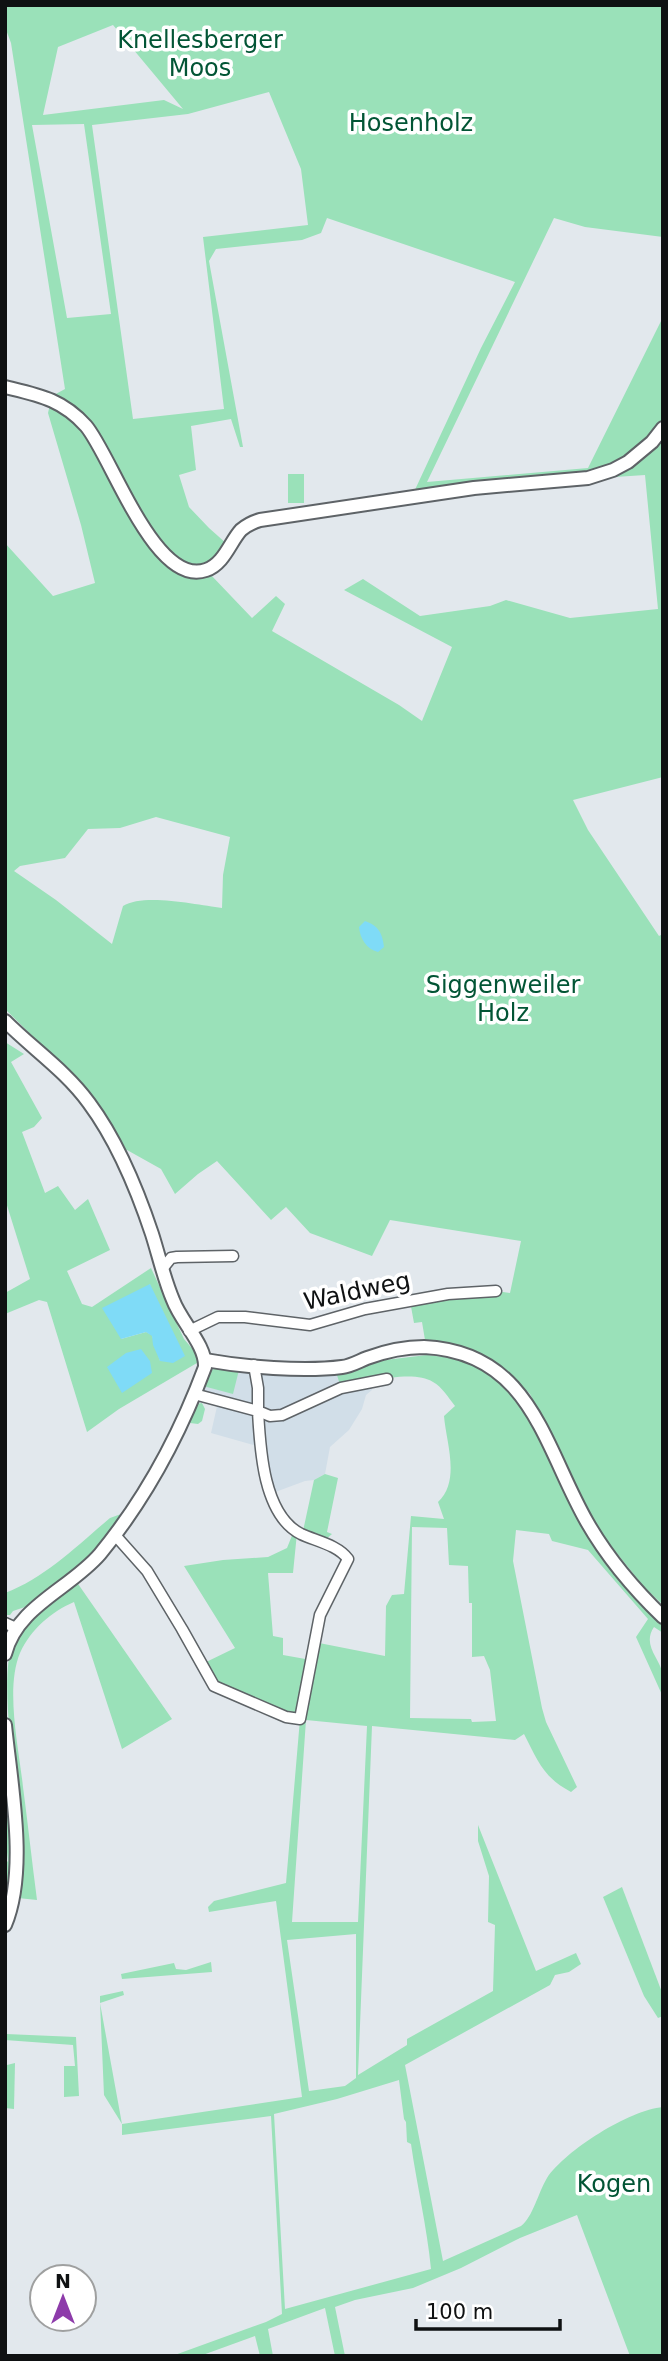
<svg xmlns="http://www.w3.org/2000/svg" width="668" height="2361" viewBox="0 0 668 2361" font-family="'DejaVu Sans',sans-serif">
<style>
.built{fill:#d1dee8}
.green{fill:#9ae1b9;fill-rule:evenodd}
.water{fill:#7fdbf7}
.lines{fill:none;stroke-linecap:round;stroke-linejoin:round}
.minor-casing{stroke:#5e6367;stroke-width:13}
.tertiary-casing{stroke:#5e6367;stroke-width:16}
.minor{stroke:#fff;stroke-width:10}
.tertiary{stroke:#fff;stroke-width:12}
.labels{text-anchor:middle;dominant-baseline:central;stroke-width:7;stroke-linejoin:round;paint-order:stroke}
.park-label{font-size:24px;fill:#025535;stroke:#fff}
.street-label{font-size:24px;fill:#0f1112;stroke:#fff}
</style>
<rect width="100%" height="100%" fill="#e2e8ed"/>
<polygon class="built" points="208,1365 336,1372 371,1381 372,1390 366,1395 362,1409 349,1430 330,1447 325,1474 314,1480 305,1481 270,1494 257,1446 211,1433 218,1402 197,1395"/>
<g class="green">
<path d="M5,5H663V237L585,227L554,218L427,482L588,468L663,317V421L646,444L604,470L413,494L481,348L515,282L327,218L321,233L302,240L216,249L209,261L243,447H240L231,419L191,426L196,470L179,475L189,507L209,528L227,544L210,574L252,618L276,596L285,604L272,631L399,705L422,721L452,647L344,590L363,579L420,616L490,606L506,600L570,618L658,609L645,475L600,478L663,433V777L573,800L588,830L659,936L663,934V1605L644,1587L594,1525L530,1394L507,1372L474,1351L456,1345L425,1340L422,1322L414,1323L410,1301L496,1291L510,1293L521,1241L390,1220L372,1256L310,1233L286,1207L271,1220L217,1161L198,1174L175,1194L161,1169L127,1150L123,1152L72,1075L5,1009V543L53,596L95,583L81,525L48,413L52,396L65,389L11,43L5,27ZM113,25L183,109L164,100L43,115L58,47ZM269,92L301,169L308,225L203,237L224,409L133,419L92,125L188,114ZM84,124L111,314L67,318L32,125ZM156,817L230,837L223,875L222,908C197,905 144,893 123,906L112,944L56,900L14,871L20,866L65,858L88,829L120,828Z"/>
<rect x="288" y="474" width="16" height="29"/>
<path d="M5,1042L24,1054L11,1062L42,1118L34,1127L22,1132L45,1193L58,1186L75,1210L88,1199L110,1250L67,1271L82,1304L92,1307L151,1268L184,1339L202,1360L119,1409L87,1432L47,1302L39,1300L5,1314V1293L30,1279L5,1199ZM150,1284L160,1361L152,1335L146,1332L121,1339Z"/>
<path d="M427,1355C445,1357 463,1359 479,1367C537,1397 552,1472 582,1525C599,1555 637,1601 663,1624V1633L654,1627C642,1645 659,1657 663,1674C664,1681 663,1690 663,1697L636,1637L648,1619L588,1550L552,1541L549,1534L516,1530L513,1561L542,1708L546,1722L577,1787L571,1792C543,1777 538,1761 524,1734L515,1740L372,1726L358,2075L407,2045V2039L493,1991L495,1925L488,1922L489,1876L478,1841V1825L536,1971L576,1953L581,1964L569,1972L555,1975L550,1985L405,2065L443,2261L521,2226C533,2217 538,2193 547,2178C566,2150 629,2110 663,2107V2356H630L577,2215L520,2238L461,2268L413,2288L355,2300L335,2307L345,2356H335L325,2308L268,2329L273,2356H260L255,2336L200,2356H172L266,2322L282,2314L271,2116L122,2135V2124L104,2095L100,2002V1996L123,1991L124,1995L100,2003L122,2124L302,2097L276,1901L209,1912L208,1907L214,1901L286,1883L300,1719L217,1689L202,1664L235,1648L184,1566L223,1560L268,1557L287,1548L293,1533H297L293,1573H268L273,1636L283,1638V1655L311,1660L314,1642L385,1656L386,1606L392,1595L404,1594L411,1516L444,1519L438,1502C461,1481 446,1442 444,1416L455,1406C448,1397 442,1387 433,1382C412,1369 365,1383 341,1388L336,1372L349,1371L385,1360ZM412,1527L447,1528L449,1565L468,1566L469,1603H472V1657L484,1656L490,1670L496,1721L472,1722L471,1719L410,1718ZM306,1720L367,1726L358,1922H292ZM356,1934V2078L345,2086L309,2091L287,1940ZM399,2080L404,2119L406,2122L407,2142L411,2144C417,2186 427,2227 431,2269L285,2309L274,2114L337,2099Z"/>
<polygon points="220,1367 239,1370 233,1394 203,1386 208,1371"/>
<polygon points="202,1403 205,1409 202,1421 198,1424 190,1423 196,1404"/>
<polygon points="325,1474 338,1478 327,1532 332,1534 325,1540 303,1531 314,1480"/>
<path d="M121,1514L91,1557L28,1606L13,1611L10,1615H5V1593C45,1578 78,1545 110,1518Z"/>
<path d="M76,1581L172,1719L122,1749L74,1602C51,1612 31,1629 20,1653C5,1689 19,1749 23,1787C28,1825 32,1862 37,1900L18,1898C17,1867 18,1836 17,1806C14,1766 0,1680 12,1645C23,1618 54,1600 76,1581Z"/>
<polygon points="5,1766 13,1860 5,1914 6,1863 8,1861 5,1834"/>
<polygon points="622,1887 663,1995 663,2016 658,2018 644,1996 603,1897"/>
<polygon points="211,1962 212,1972 122,1979 121,1974 174,1963 176,1969 186,1970"/>
<polygon points="5,2030 6,2034 76,2037 79,2096 64,2097 64,2066 75,2066 73,2045 5,2040"/>
<polygon points="15,2063 14,2109 5,2108 5,2069 7,2065"/>
</g>
<g class="water">
<path d="M365,921C379,926 382,933 384,947L378,952C366,949 360,938 359,927Z"/>
<polygon points="150,1284 185,1356 173,1363 160,1361 153,1345 152,1336 146,1332 121,1339 102,1308"/>
<polygon points="141,1349 150,1361 152,1373 122,1393 107,1367 126,1353"/>
</g>
<g class="lines">
<defs>
<g id="minor">
<polyline points="163,1268 171,1258 177,1257 233,1256"/>
<polyline points="189,1331 218,1317 245,1317 310,1325 365,1309 448,1294 496,1291"/>
<polyline points="254,1365 258,1388 258,1411 270,1416 282,1415 341,1388 387,1379"/>
<path d="M115,1535L147,1571L182,1629L214,1686L286,1717L300,1719L320,1615L348,1559C338,1545 316,1541 301,1534C263,1515 260,1448 258,1411L194,1394"/>
<polyline points="5,1623 16,1628"/>
</g>
<g id="tertiary">
<path d="M5,387C38,395 62,399 86,426C111,455 155,588 206,570C224,564 230,542 241,530C247,525 253,522 260,520L474,488L588,478L613,470L628,462L652,442L663,428"/>
<path d="M5,1021C33,1049 66,1071 89,1103C118,1142 137,1189 152,1234C159,1256 164,1279 173,1300C181,1322 206,1345 205,1367C180,1434 146,1498 100,1554C70,1589 17,1606 5,1654"/>
<path d="M205,1360C244,1367 303,1372 342,1367C351,1366 359,1361 367,1358C386,1351 403,1347 424,1347C531,1352 544,1447 587,1522C607,1557 634,1589 663,1617"/>
<path d="M5,1725C11,1785 28,1870 5,1925"/>
</g>
</defs>
<use href="#minor" class="minor-casing"/>
<use href="#tertiary" class="tertiary-casing"/>
<use href="#minor" class="minor"/>
<use href="#tertiary" class="tertiary"/>
</g>
<g class="labels">
<g class="park-label">
<text x="200" y="40">Knellesberger<tspan x="200" dy="28">Moos</tspan></text>
<text x="411" y="123">Hosenholz</text>
<text x="503" y="985">Siggenweiler<tspan x="503" dy="28">Holz</tspan></text>
<text x="614" y="2184">Kogen</text>
</g>
<g class="street-label">
<text transform="translate(357 1291) rotate(-12)">Waldweg</text>
</g>
</g>
<rect width="668" height="2361" fill="none" stroke="#0f1112" stroke-width="14"/>
<g transform="translate(63 2298)"><circle r="33" fill="#ffffff" stroke="#9fa0a0" stroke-width="2"/>
<path d="M0-5L12 26L0 18L-12 26Z" fill="#8d3baa"/>
<text y="-10" font-size="19" font-weight="bold" text-anchor="middle" fill="#0f1112">N</text>
</g>
<path d="M416 2319v10h144v-10" fill="none" stroke="#0f1112" stroke-width="3.5"/>
<text x="426" y="2319" font-size="21" fill="#0f1112" stroke="#ffffff" stroke-width="5" paint-order="stroke">100 m</text>
</svg>
